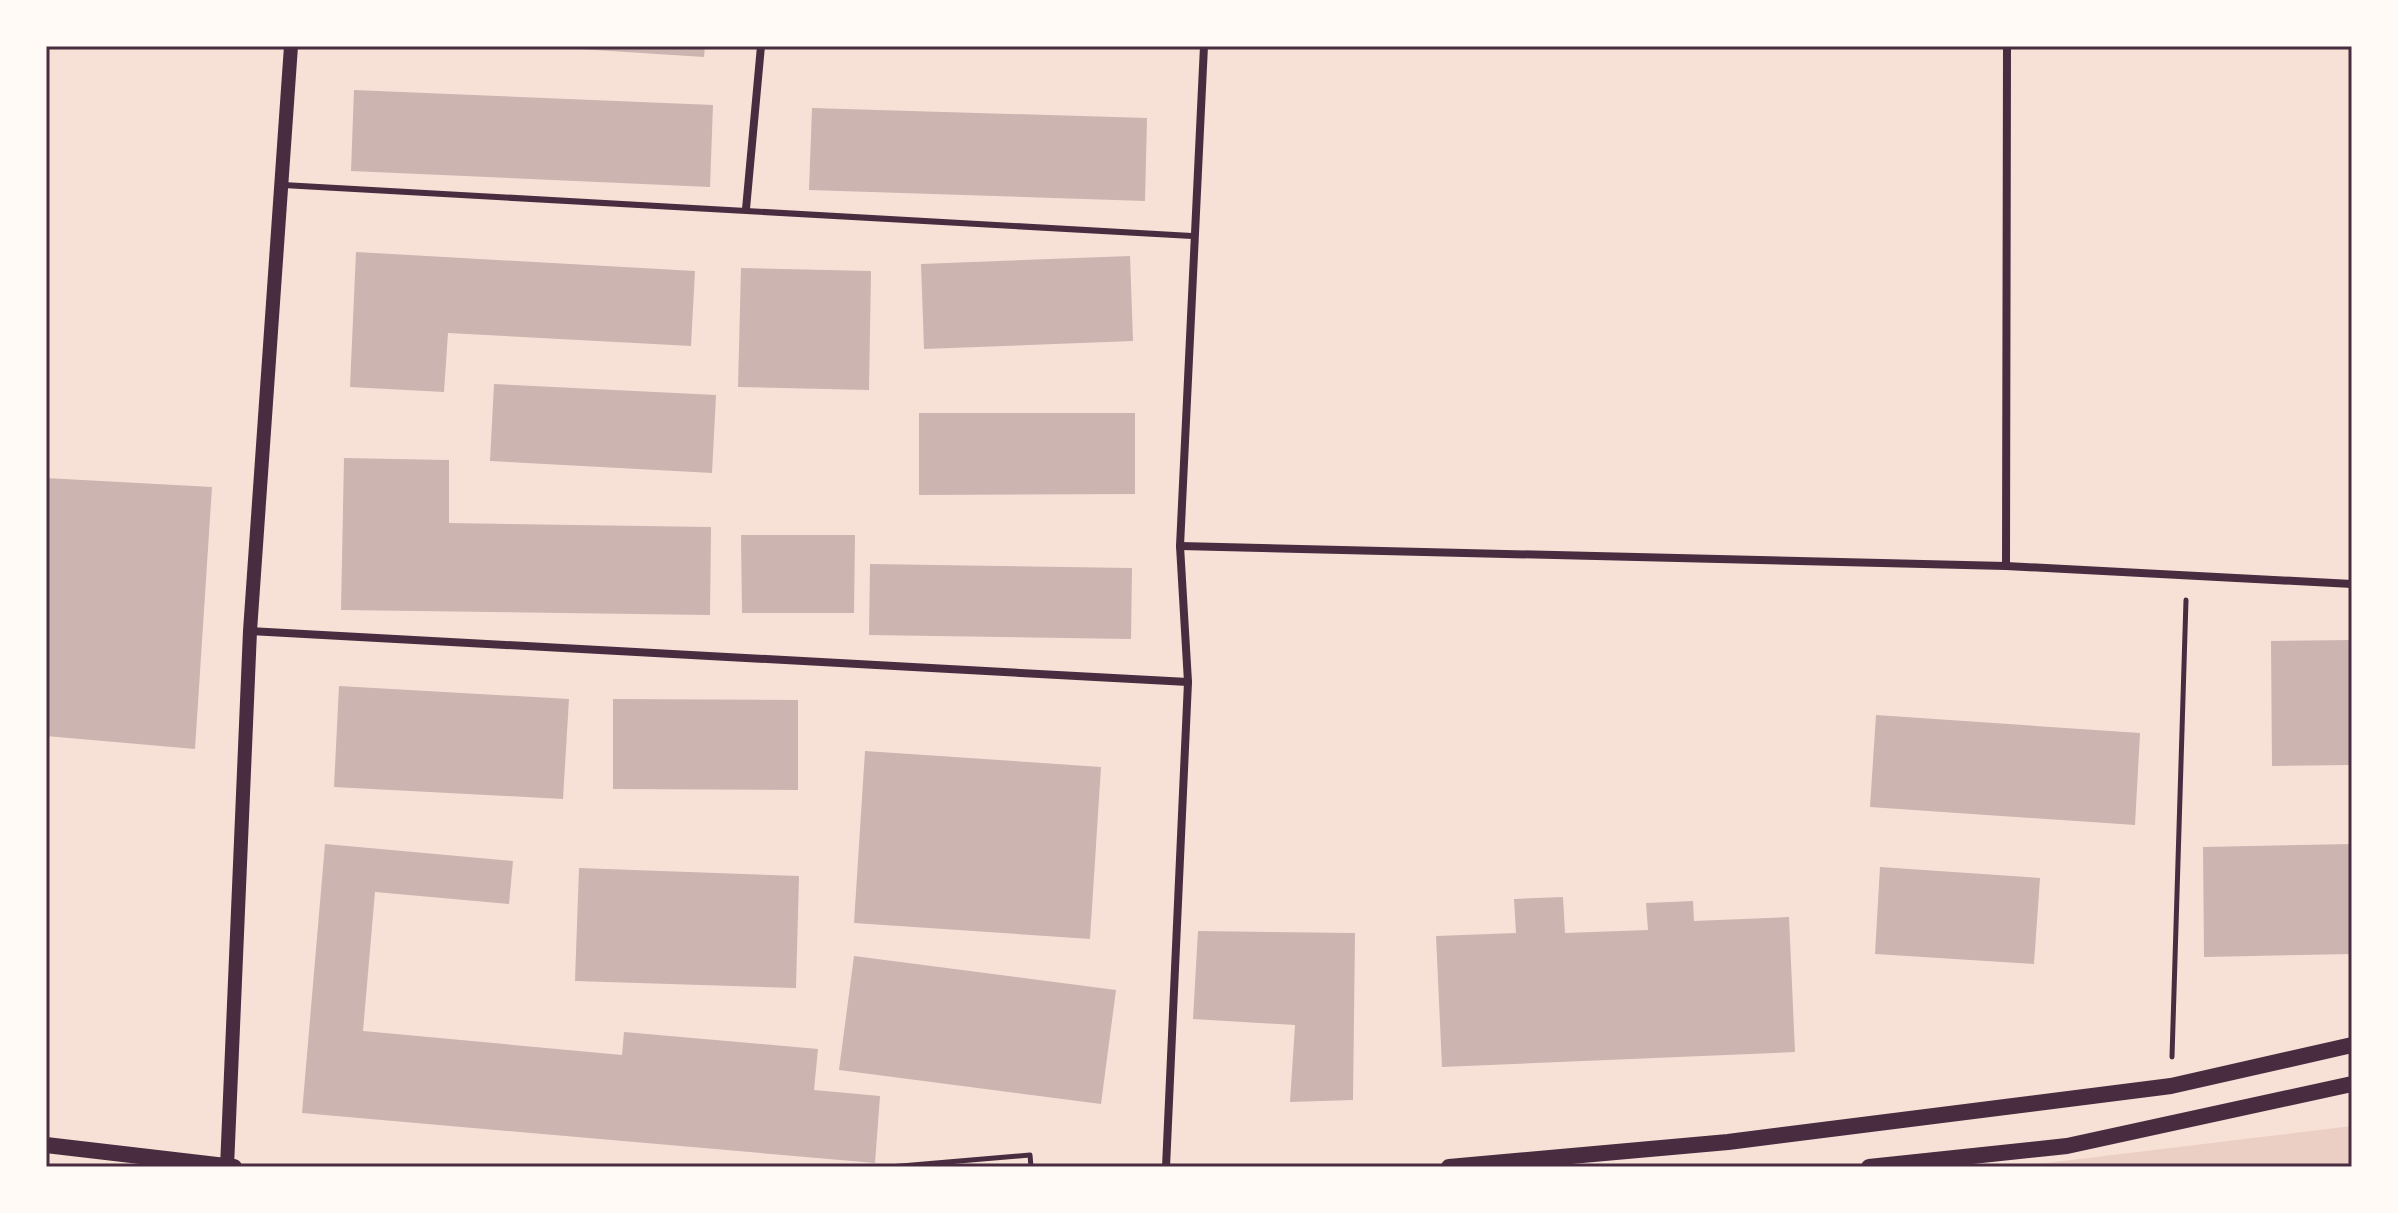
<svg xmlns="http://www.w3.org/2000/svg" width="2398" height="1213" viewBox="0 0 2398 1213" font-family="Raleway,sans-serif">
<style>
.green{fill:#ebcfc5}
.building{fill:#ccb4b1}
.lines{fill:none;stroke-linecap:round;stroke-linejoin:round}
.path{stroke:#4a2c40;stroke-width:5}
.service{stroke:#4a2c40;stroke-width:6}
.minor{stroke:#4a2c40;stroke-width:8}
.tertiary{stroke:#4a2c40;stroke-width:14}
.secondary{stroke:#4a2c40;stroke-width:16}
.neatline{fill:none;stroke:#4a2c40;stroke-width:3}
</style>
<rect width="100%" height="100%" fill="#f7e1d7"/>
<polygon class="green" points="2352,1126 2352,1167 2013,1167"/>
<g class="building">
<polygon points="532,46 705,46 704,57"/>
<polygon points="354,90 713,105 710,187 351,171"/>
<polygon points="812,108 1147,118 1145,201 809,190"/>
<polygon points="356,252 695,271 691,346 448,333 444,392 350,387"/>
<polygon points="1130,256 1133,341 924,349 921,264"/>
<polygon points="741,268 871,271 869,390 738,387"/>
<polygon points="494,384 716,395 712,473 490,461"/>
<polygon points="919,413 1135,413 1135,494 919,495"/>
<polygon points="344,458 449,460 449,523 711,527 710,615 341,610"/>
<polygon points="46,478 212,487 195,749 46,736"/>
<polygon points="741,535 855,535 854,613 742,613"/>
<polygon points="870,564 1132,568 1131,639 869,635"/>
<polygon points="2352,640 2352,765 2272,766 2271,641"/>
<polygon points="339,686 569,699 563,799 334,787"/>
<polygon points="613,699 798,700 798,790 613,789"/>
<polygon points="1876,715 2140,733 2135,825 1870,807"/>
<polygon points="865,751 1101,767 1090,939 854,923"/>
<polygon points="325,844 513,861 509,904 375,892 363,1031 622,1055 624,1032 818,1049 814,1090 880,1096 875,1163 302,1113"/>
<polygon points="2352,844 2352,954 2204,957 2203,847"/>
<polygon points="1880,867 2040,878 2034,964 1875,954"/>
<polygon points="579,868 799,876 796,988 575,981"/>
<polygon points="1563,897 1565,933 1648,930 1646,903 1693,901 1694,921 1789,917 1795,1052 1442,1067 1436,936 1516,933 1514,899"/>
<polygon points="1198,931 1355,933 1353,1100 1290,1102 1295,1025 1193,1019"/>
<polygon points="854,956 1116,990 1101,1104 839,1070"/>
</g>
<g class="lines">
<g class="path">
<polyline points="2172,1057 2186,600"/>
<polyline points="889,1167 1030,1155 1031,1167"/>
</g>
<polyline class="service" points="283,185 1192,236"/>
<g class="minor">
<polyline points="746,209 761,46"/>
<polyline points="1180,546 2006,566 2352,584"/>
<polyline points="2006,566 2007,46"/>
<polyline points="250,631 1188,682"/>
<polyline points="1166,1167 1188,682 1180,546 1204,46"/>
</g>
<polyline class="tertiary" points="227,1167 250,631 291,46"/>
<g class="secondary">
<polyline points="46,1145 234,1167"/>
<polyline points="1449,1167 1728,1142 2171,1086 2352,1045"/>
<polyline points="1869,1167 2067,1146 2352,1084"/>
</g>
</g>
<rect width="2398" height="1213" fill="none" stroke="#fffaf5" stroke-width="96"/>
<rect x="48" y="48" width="2302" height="1117" class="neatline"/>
</svg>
